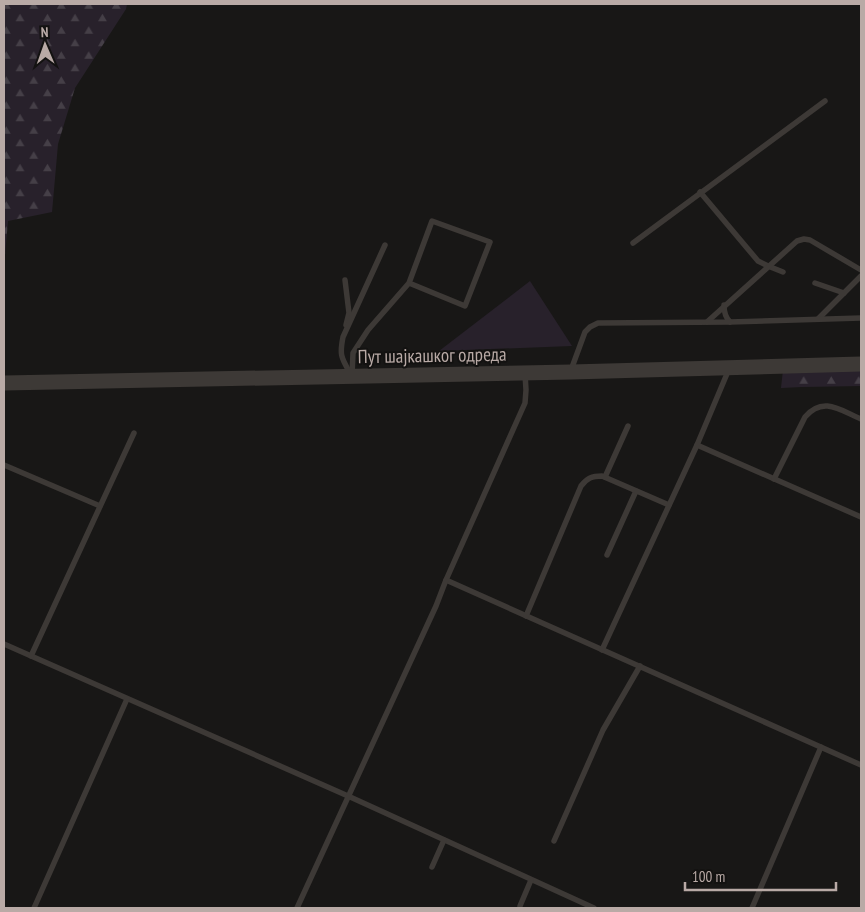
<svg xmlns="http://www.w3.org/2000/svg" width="865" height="912" viewBox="0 0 865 912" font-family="'PT Sans Narrow',sans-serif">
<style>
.grass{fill:#28212b}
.forest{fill:url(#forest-firs)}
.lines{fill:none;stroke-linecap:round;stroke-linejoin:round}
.service{stroke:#3d3936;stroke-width:5.5}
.tertiary{stroke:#3d3936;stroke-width:15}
.labels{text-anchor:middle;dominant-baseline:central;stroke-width:4;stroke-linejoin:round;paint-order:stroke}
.street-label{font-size:19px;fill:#b9aaa6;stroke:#131211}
</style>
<defs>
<pattern id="forest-firs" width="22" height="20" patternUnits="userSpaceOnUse" patternTransform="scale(1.25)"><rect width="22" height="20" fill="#28212b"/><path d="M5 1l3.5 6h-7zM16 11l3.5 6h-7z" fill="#453f47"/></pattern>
</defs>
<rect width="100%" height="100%" fill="#181716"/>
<polygon class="grass" points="530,281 572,346 439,351"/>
<g class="forest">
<polygon points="4,4 127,4 126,9 75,88 58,144 52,212 8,221 4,266"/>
<polygon points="861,369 861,386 801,387 781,388 783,370"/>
</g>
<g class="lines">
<g class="service">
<polyline points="700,192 758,261 768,266 783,272"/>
<polyline points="633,243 825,101"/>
<polyline points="345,280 349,313 346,325"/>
<polyline points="815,283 844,293"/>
<path d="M724,305C724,312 725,317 730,322"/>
<polyline points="818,319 861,276"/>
<polyline points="707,322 797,241 804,239 810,240 861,270"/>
<polyline points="571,370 585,332 590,327 598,323 730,322 861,318"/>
<path d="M351,375C342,358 339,357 343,337L385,245"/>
<polyline points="352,375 353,353 368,330 409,283 465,306 490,242 432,221 409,283"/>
<polyline points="697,445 861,517"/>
<polyline points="4,465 100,506"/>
<polyline points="605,477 628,426"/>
<path d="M774,479L805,417C823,396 840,410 861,419"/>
<polyline points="607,555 636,491"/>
<polyline points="446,580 861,765"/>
<path d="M526,616L581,486C587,478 592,476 602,476L669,505"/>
<polyline points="4,644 348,796 594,908"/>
<polyline points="602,650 697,445 729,369"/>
<polyline points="31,656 134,433"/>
<polyline points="554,841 603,730 640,666"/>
<polyline points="432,867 444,840"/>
<polyline points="520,906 531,880"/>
<polyline points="34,908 127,699"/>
<polyline points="297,908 436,606 446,580 525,403 526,390 525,374"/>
<polyline points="752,908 821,747"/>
</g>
<polyline class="tertiary" points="4,383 571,372 861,364"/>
</g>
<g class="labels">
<g class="street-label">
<text transform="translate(432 355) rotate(-1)">Пут шајкашког одреда</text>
</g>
</g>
<rect width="865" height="912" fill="none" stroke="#b9aaa6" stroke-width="10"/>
<g transform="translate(45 45) rotate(358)" stroke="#131211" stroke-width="4" paint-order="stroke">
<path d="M0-4L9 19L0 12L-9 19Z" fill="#b9aaa6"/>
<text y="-8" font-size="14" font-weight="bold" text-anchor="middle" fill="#b9aaa6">N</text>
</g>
<path d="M685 882v8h151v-8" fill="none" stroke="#b9aaa6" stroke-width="2.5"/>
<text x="692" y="882" font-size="15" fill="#b9aaa6" stroke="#131211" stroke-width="4" paint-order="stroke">100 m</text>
</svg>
